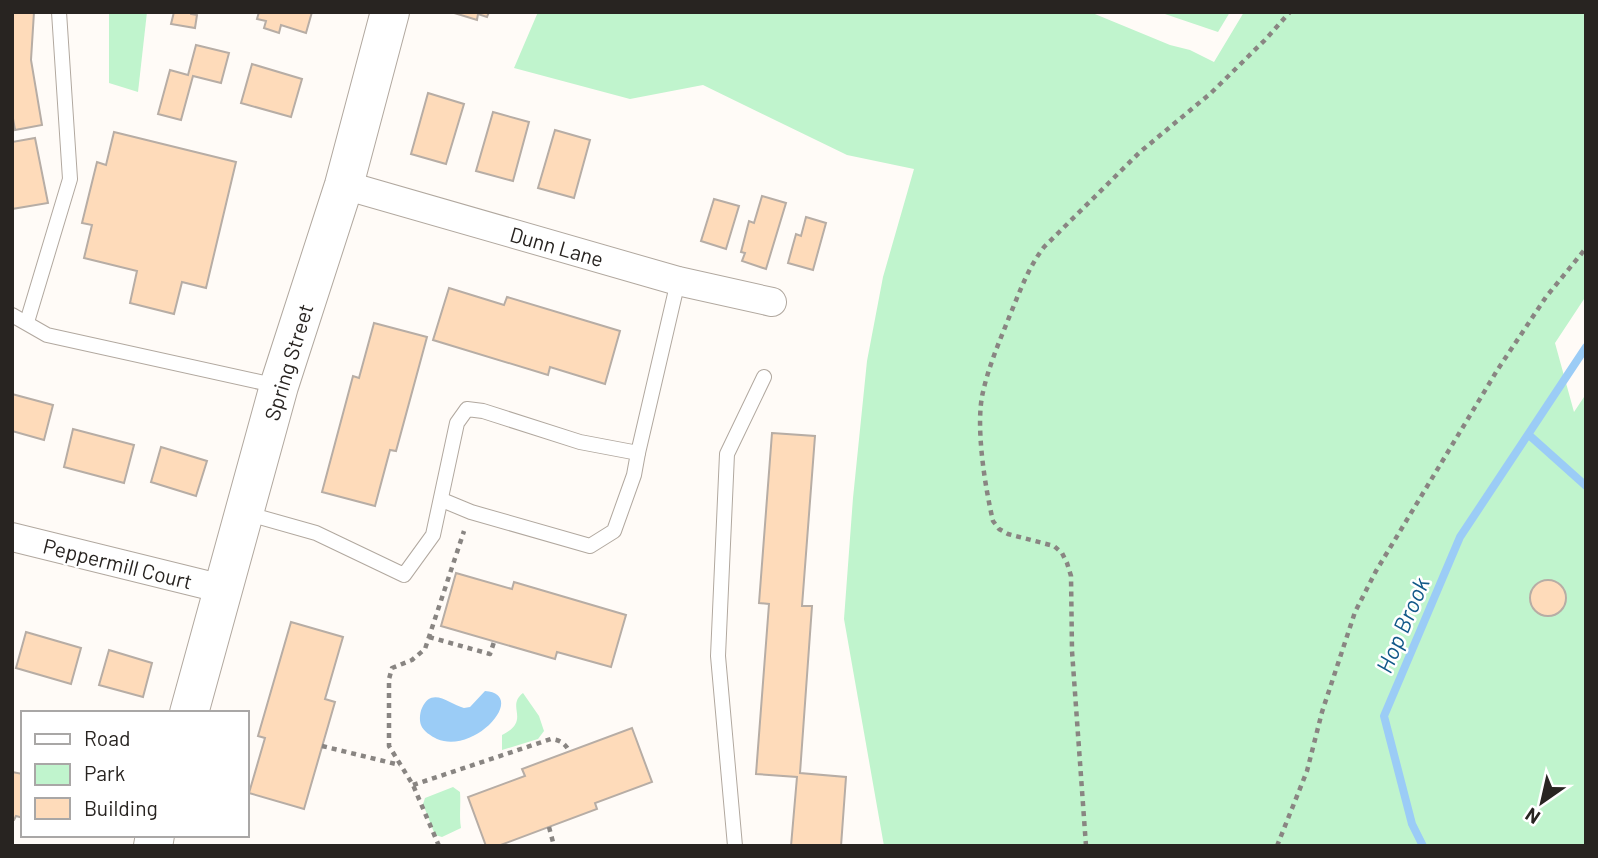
<svg xmlns="http://www.w3.org/2000/svg" width="1598" height="858" viewBox="0 0 1598 858" font-family="Barlow,sans-serif">
<style>
.green{fill:#c0f4cd}
.water{fill:#9bccf6}
.lines{fill:none;stroke-linecap:round;stroke-linejoin:round}
.stream{stroke:#9bccf6;stroke-width:8}
.building{fill:#fedbba;stroke:#b7ada5;stroke-width:2}
.service-casing{stroke:#b1a89f;stroke-width:16}
.minor-casing{stroke:#b1a89f;stroke-width:30}
.secondary-casing{stroke:#b1a89f;stroke-width:40}
.path{stroke:#898582;stroke-width:4.5;stroke-dasharray:5 5;stroke-linecap:butt}
.service{stroke:#fff;stroke-width:14}
.minor{stroke:#fff;stroke-width:28}
.secondary{stroke:#fff;stroke-width:38}
.labels{text-anchor:middle;dominant-baseline:central;stroke-width:5;stroke-linejoin:round;paint-order:stroke}
.street-label{font-size:21px;fill:#282421;stroke:#fff}
.water-label{font-size:23px;font-style:italic;fill:#115888;stroke:#fff}
</style>
<rect width="100%" height="100%" fill="#fffbf7"/>
<g class="green">
<polygon points="109,12 147,12 138,92 109,83"/>
<polygon points="538,12 1090,12 1170,45 1190,50 1214,62 1244,12 1586,12 1586,296 1555,343 1574,412 1586,394 1586,846 884,846 844,619 853,498 867,361 883,277 914,169 847,155 703,85 630,99 514,68"/>
<polygon points="1159,12 1230,12 1218,32"/>
<path d="M523,693L539,716L544,731L538,739L502,750V735C532,720 505,707 523,693Z"/>
<path d="M453,787L460,792C461,805 459,815 461,828L442,837L435,835L423,804L425,798Z"/>
</g>
<path class="water" d="M485,691C528,694 476,755 437,739C431,736 423,731 421,725C419,720 420,712 422,708C432,686 449,704 464,708L470,707Z"/>
<g class="lines">
<g class="stream">
<polyline points="1529,435 1586,486"/>
<polyline points="1423,846 1412,824 1384,716 1460,537 1586,347"/>
</g>
</g>
<g class="building">
<polygon points="12,12 34,12 31,60 42,125 15,130 12,113"/>
<polygon points="174,12 191,12 191,14 197,15 195,28 171,24"/>
<polygon points="259,12 312,12 306,33 281,25 279,33 264,28 266,21 257,19"/>
<polygon points="451,12 489,12 487,17 478,14 477,20"/>
<polygon points="196,45 229,53 221,83 193,76 181,120 158,114 170,70 188,75"/>
<polygon points="252,64 302,79 291,117 241,103"/>
<polygon points="428,93 464,104 446,164 411,154"/>
<polygon points="493,112 529,122 513,181 476,171"/>
<polygon points="555,130 590,140 574,198 538,188"/>
<polygon points="114,132 236,162 206,288 182,282 174,314 130,303 137,271 84,258 92,225 82,223 97,162 106,165"/>
<polygon points="35,138 48,203 12,209 12,142"/>
<polygon points="762,196 786,203 766,269 742,261 745,253 741,252 749,221 754,223"/>
<polygon points="714,199 739,206 726,249 701,241"/>
<polygon points="806,217 826,223 813,270 788,263 796,234 801,236"/>
<polygon points="449,288 504,305 507,297 620,331 605,384 550,367 548,375 433,340"/>
<polygon points="374,323 427,337 396,451 390,450 375,506 322,492 353,376 359,378"/>
<polygon points="12,394 53,405 44,440 12,431"/>
<polygon points="73,429 134,445 124,483 64,467"/>
<polygon points="772,433 815,436 802,606 812,606 800,773 846,777 841,846 791,846 797,777 756,774 769,604 759,603"/>
<polygon points="161,447 207,461 196,496 151,482"/>
<polygon points="456,573 512,589 514,582 626,615 611,667 557,652 555,659 441,626"/>
<circle cx="1548" cy="598" r="18"/>
<polygon points="291,622 343,637 325,699 335,702 304,809 249,793 265,738 258,736"/>
<polygon points="26,632 81,648 71,684 16,668"/>
<polygon points="109,650 152,663 143,697 99,685"/>
<polygon points="632,728 652,782 595,803 597,809 498,846 486,846 468,797 525,776 522,769"/>
<polygon points="12,772 23,774 23,818 16,816 14,820 12,820"/>
</g>
<g class="lines">
<defs>
<g id="service">
<polyline points="12,315 47,335 278,386"/>
<polyline points="27,322 70,179 59,12"/>
<polyline points="442,500 471,512 590,546 614,531 634,475 638,453"/>
<polyline points="245,513 316,533 404,575 433,535 457,423 467,409 483,411 580,442 638,453 678,281"/>
<polyline points="735,846 718,656 727,454 764,377"/>
</g>
<g id="minor">
<polyline points="344,185 678,281 772,302"/>
<polyline points="12,537 223,589"/>
</g>
<g id="secondary">
<polyline points="189,713 279,386 344,185 390,12"/>
<polyline points="153,846 155,835"/>
</g>
</defs>
<use href="#service" class="service-casing"/>
<use href="#minor" class="minor-casing"/>
<use href="#secondary" class="secondary-casing"/>
<g class="path">
<polyline points="429,637 490,654 494,642"/>
<polyline points="322,746 400,765"/>
<path d="M413,785L551,739C560,740 565,743 569,751"/>
<polyline points="549,827 554,846"/>
<polyline points="439,846 413,785 389,746 389,679 392,668 412,660 425,649 464,531"/>
<path d="M1086,846L1072,651L1071,576L1067,563L1062,553L1054,546L1008,534L999,529L993,521C985,487 975,425 983,392C989,365 1000,340 1010,315C1020,291 1028,268 1044,247L1140,152L1211,93L1265,40L1290,12"/>
<polyline points="1277,846 1307,771 1322,712 1355,612 1376,571 1498,369 1546,297 1586,248"/>
</g>
<use href="#service" class="service"/>
<use href="#minor" class="minor"/>
<use href="#secondary" class="secondary"/>
</g>
<g class="labels">
<g class="street-label">
<text transform="translate(557 246) rotate(16)">Dunn Lane</text>
<text transform="translate(288 362) rotate(-73)">Spring Street</text>
<text transform="translate(118 563) rotate(14)">Peppermill Court</text>
</g>
<g class="water-label">
<text transform="translate(1402 625) rotate(-67)">Hop Brook</text>
</g>
</g>
<rect width="1598" height="858" fill="none" stroke="#282421" stroke-width="28"/>
<rect x="21" y="711" width="228" height="126" fill="#ffffff" stroke="#a9a7a6" stroke-width="2"/>
<rect x="35" y="734" width="35" height="10" fill="#ffffff" stroke="#a9a7a6" stroke-width="2"/>
<text x="84" y="746" font-size="21" fill="#282421">Road</text>
<rect x="35" y="764" width="35" height="21" fill="#c0f4cd" stroke="#a9a7a6" stroke-width="2"/>
<text x="84" y="781" font-size="21" fill="#282421">Park</text>
<rect x="35" y="798" width="35" height="21" fill="#fedbba" stroke="#a9a7a6" stroke-width="2"/>
<text x="84" y="816" font-size="21" fill="#282421">Building</text>
<g transform="translate(1542 802) rotate(214)" stroke="#ffffff" stroke-width="5" paint-order="stroke">
<path d="M0-5L12 26L0 18L-12 26Z" fill="#282421"/>
<text y="-10" font-size="19" font-weight="bold" text-anchor="middle" fill="#282421">N</text>
</g>
</svg>
